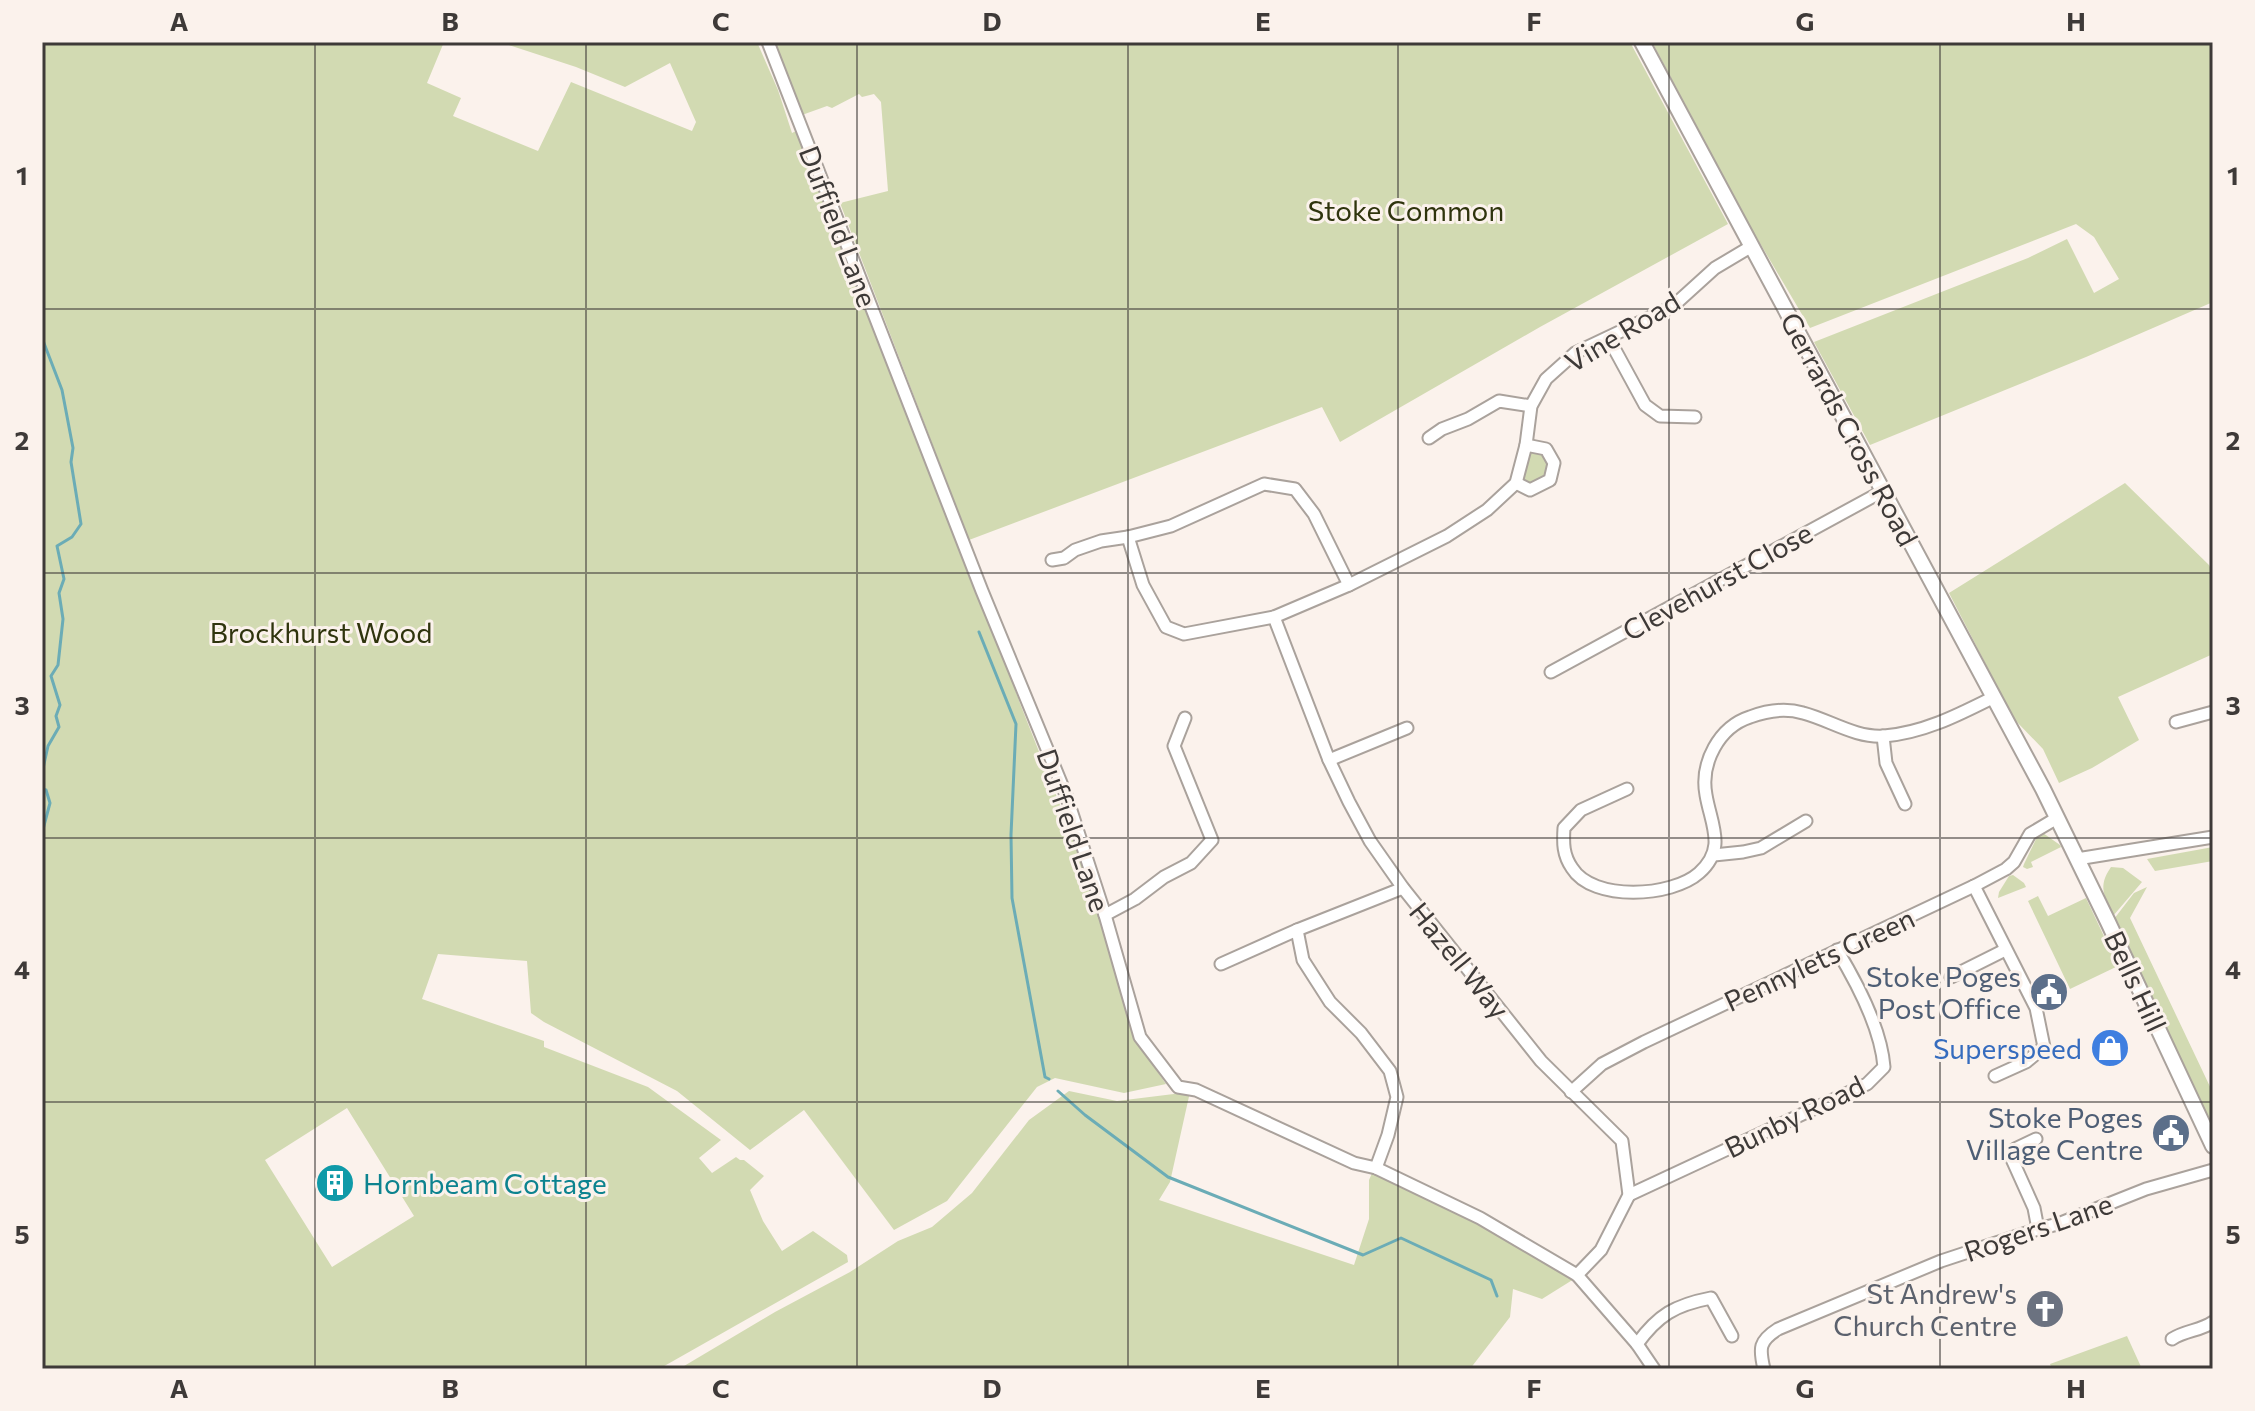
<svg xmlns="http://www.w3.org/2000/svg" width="2255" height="1411" viewBox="0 0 2255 1411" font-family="Commissioner,sans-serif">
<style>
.green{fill:#d2dab2;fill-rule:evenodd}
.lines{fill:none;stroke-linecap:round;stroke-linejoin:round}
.stream{stroke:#6bacb6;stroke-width:3}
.minor-casing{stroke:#aaa29c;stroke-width:15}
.major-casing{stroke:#aaa29c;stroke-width:18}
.minor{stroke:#fff;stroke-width:11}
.major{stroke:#fff;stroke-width:14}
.grid{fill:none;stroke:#3e3a38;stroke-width:2;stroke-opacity:0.55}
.labels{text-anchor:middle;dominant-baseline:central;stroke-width:6;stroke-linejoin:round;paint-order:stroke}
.park-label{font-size:28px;fill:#2f340d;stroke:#fbf2ec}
.street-label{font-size:28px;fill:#3e3a38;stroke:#fbf2ec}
.service-label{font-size:28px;fill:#4e5e75;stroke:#fbf2ec;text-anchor:end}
.shop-label{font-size:28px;fill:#366cbe;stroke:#fbf2ec;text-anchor:end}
.culture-label{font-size:28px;fill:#0d838f;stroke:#fbf2ec;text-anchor:start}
.worship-label{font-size:28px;fill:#5b616d;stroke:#fbf2ec;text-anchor:end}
.neatline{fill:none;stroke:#3e3a38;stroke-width:3}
.grid-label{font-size:26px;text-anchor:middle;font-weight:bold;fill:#3e3a38}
</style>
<rect width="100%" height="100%" fill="#fbf2ec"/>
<g class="green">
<path d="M42,42H444L427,83L461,98L453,116L538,151L571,82L692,131L696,122L670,63L625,87L576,67L500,42H757L778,90L792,133L798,130L879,344L967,556L1021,706L1092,886L1129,1024L1148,1058L1166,1084L1124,1093L1055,1078L1037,1087L947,1201L894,1230L804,1110L750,1150L677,1091L544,1022L531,1013L527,961L438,954L422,999L544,1041V1047L648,1087L721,1140L699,1158L712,1173L736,1157L740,1160H744L764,1176L750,1190L763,1221L782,1251L813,1231L847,1255L848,1262L659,1369H42ZM347,1108L414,1216L332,1267L265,1160Z"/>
<polygon points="775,42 1630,42 1728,224 1540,327 1340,442 1322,407 969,540 840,203 888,191 881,102 874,94 862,97 859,94 832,108 827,106 802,115"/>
<polygon points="1652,42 2213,42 2213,302 2086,357 1870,445 1814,342 2028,258 2067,239 2094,293 2119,279 2094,237 2076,224 1810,328 1751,228"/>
<path d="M1536,451L1544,452C1551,465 1550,474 1537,484L1527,483L1522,476L1529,454Z"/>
<polygon points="2125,483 2209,565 2213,573 2213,654 2118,697 2139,740 2092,768 2059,783 2043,749 2014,719 1949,593"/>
<polygon points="2043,833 2060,845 2061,847 2031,862 2033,867 2027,869 2023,867 2024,864 2037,837"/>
<polygon points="2213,847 2213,861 2155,871 2147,859"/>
<path d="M2111,867L2123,868L2142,882L2113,916C2105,896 2097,887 2111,867Z"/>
<polygon points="2013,875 2024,883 2026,887 1998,898 1999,892 2009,876"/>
<polygon points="2147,887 2130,918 2213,1093 2213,1130 2114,919 2134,893"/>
<polygon points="2038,896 2048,916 2086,898 2118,966 2070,989 2028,901"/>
<polygon points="1069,1091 1117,1101 1190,1092 1170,1182 1159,1200 1354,1265 1369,1219 1369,1180 1373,1171 1479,1221 1574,1279 1542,1299 1513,1289 1510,1317 1470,1369 679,1369 775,1312 850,1272 898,1241 932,1227 972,1193 1029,1120"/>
<polygon points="2127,1336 2142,1369 2052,1369 2050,1364"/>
</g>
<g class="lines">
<g class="stream">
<polyline points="42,338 62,390 73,448 71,462 81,524 72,537 57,546 64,579 59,593 63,619 58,665 51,676 60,705 56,716 59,727 48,746 42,773"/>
<polyline points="979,632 1016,724 1011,835 1012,898 1045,1077 1049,1079"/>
<polyline points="42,789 46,790 50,803 42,833"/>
<polyline points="1058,1091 1085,1115 1168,1177 1363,1255 1401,1238 1491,1280 1497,1296"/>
</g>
<defs>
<g id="minor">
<polyline points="768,42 982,591 1066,795 1105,915 1140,1037 1178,1087 1196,1090 1354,1163 1376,1168 1480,1218 1577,1275 1637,1344 1654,1369"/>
<polyline points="1609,339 1645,405 1660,416 1695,417"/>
<polyline points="1429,438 1442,429 1468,419 1499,401 1531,406"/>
<polyline points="1516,483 1530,490 1550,480 1554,463 1546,449 1526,445"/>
<polyline points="1128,537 1143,585 1166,627 1184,634 1274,617 1349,585 1447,536 1487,510 1516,483 1526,445 1531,406 1546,379 1575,353 1672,307 1715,268 1752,246"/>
<polyline points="1052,560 1064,558 1075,550 1101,541 1128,537 1171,526 1264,484 1295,489 1314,514 1349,585"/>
<polyline points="1274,617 1329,760 1349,802 1370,841 1403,888 1541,1061 1622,1141 1629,1195 1601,1250 1577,1275"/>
<polyline points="1551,672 1883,491"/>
<polyline points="2176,722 2213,712"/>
<polyline points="1883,736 1886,763 1905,804"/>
<polyline points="1329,760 1407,728"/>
<path d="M1627,789L1581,810L1564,828C1563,843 1563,855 1572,868C1593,902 1672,897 1699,873C1727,848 1711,825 1706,795C1700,763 1719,727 1750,717C1766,711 1786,708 1803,713C1830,720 1855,738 1884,736C1923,733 1958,715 1992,698"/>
<polyline points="1714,855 1743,852 1761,848 1806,821"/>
<polyline points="2077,859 2213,837"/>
<polyline points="1974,886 2036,1008 2044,1047 2026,1062 1995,1076"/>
<polyline points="1105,915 1135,899 1164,877 1191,863 1212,840 1174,746 1185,718"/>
<polyline points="1297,930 1303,960 1330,1002 1361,1033 1390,1071 1397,1097 1388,1135 1376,1168"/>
<polyline points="1221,964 1297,930 1403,888"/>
<polyline points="1951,977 2005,950"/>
<polyline points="1571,1092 1602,1064 1644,1042 1974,886 2006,869 2014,862 2030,834 2057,818"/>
<polyline points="2036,1139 2015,1149 2011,1157 2034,1208 2038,1229"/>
<path d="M1629,1195L1867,1084L1884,1067C1881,1028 1857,983 1837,950"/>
<path d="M2172,1339C2186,1330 2200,1331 2213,1322"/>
<path d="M1637,1344C1658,1315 1675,1305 1711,1298L1732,1336"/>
<path d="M1764,1369C1759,1348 1759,1341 1778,1329L1941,1261L2038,1229L2058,1224L2146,1189L2213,1170"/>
</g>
<polyline id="major" points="1642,42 2043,789 2108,922 2213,1146"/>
</defs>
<use href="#minor" class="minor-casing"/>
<use href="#major" class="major-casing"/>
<use href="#minor" class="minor"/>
<use href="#major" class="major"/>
</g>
<path class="grid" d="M315,42V1369M586,42V1369M857,42V1369M1128,42V1369M1398,42V1369M1669,42V1369M1940,42V1369M42,309H2213M42,573H2213M42,838H2213M42,1102H2213"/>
<defs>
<symbol id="civic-disc" viewBox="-11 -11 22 22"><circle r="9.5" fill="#5c6f8a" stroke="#fbf2ec"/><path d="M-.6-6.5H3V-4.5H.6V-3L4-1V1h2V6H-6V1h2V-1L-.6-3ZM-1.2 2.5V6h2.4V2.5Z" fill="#fff"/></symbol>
<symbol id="shop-disc" viewBox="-11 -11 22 22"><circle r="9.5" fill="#3f7fe0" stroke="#fbf2ec"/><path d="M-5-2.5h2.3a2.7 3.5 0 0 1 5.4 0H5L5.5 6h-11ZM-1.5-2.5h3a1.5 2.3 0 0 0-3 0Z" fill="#fff"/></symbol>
<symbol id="building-disc" viewBox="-11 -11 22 22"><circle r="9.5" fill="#0f9aa8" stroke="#fbf2ec"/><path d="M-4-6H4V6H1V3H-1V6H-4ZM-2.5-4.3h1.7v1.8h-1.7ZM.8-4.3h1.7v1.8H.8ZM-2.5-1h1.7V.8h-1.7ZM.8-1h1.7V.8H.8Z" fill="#fff"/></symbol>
<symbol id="church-disc" viewBox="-11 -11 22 22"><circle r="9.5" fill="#6b7280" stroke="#fbf2ec"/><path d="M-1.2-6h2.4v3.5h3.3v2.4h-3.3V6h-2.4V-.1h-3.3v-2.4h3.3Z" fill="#fff"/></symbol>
</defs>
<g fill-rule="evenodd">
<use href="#civic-disc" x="2027" y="970" width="44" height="44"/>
<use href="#shop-disc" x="2088" y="1026" width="44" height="44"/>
<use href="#civic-disc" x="2149" y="1111" width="44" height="44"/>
<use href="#building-disc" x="313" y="1161" width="44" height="44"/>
<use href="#church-disc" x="2023" y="1287" width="44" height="44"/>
</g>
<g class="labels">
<g class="park-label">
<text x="1406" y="210">Stoke Common</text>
<text x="321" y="632">Brockhurst Wood</text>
</g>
<g class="street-label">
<text transform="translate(839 226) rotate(69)">Duffield Lane</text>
<text transform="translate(1622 331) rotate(-31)">Vine Road</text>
<text transform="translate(1850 429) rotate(62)">Gerrards Cross Road</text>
<text transform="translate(1717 581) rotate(-29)">Clevehurst Close</text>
<text transform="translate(1074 830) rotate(71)">Duffield Lane</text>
<text transform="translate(1819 959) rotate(-25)">Pennylets Green</text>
<text transform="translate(1460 960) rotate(51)">Hazell Way</text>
<text transform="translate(2136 981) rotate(65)">Bells Hill</text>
<text transform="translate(1794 1116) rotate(-26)">Bunby Road</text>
<text transform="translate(2038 1227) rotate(-19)">Rogers Lane</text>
</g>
<g class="service-label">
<text x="2021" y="976">Stoke Poges<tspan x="2021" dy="32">Post Office</tspan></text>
<text x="2143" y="1117">Stoke Poges<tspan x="2143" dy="32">Village Centre</tspan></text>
</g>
<g class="shop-label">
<text x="2082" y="1048">Superspeed</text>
</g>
<g class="culture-label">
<text x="363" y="1183">Hornbeam Cottage</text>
</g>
<g class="worship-label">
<text x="2017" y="1293">St Andrew's<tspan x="2017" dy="32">Church Centre</tspan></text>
</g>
</g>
<rect width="2255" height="1411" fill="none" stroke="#fbf2ec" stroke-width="88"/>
<rect x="44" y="44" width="2167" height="1323" class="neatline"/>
<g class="grid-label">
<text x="179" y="31">A</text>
<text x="450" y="31">B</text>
<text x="721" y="31">C</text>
<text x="992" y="31">D</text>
<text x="1263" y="31">E</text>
<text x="1534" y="31">F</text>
<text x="1805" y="31">G</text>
<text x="2076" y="31">H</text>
<text x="22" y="185">1</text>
<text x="2233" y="185">1</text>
<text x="22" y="450">2</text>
<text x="2233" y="450">2</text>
<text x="22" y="715">3</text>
<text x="2233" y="715">3</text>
<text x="22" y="979">4</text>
<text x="2233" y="979">4</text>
<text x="22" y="1244">5</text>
<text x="2233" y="1244">5</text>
<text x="179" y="1398">A</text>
<text x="450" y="1398">B</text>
<text x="721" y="1398">C</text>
<text x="992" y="1398">D</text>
<text x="1263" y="1398">E</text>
<text x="1534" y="1398">F</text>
<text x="1805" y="1398">G</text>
<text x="2076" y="1398">H</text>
</g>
</svg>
